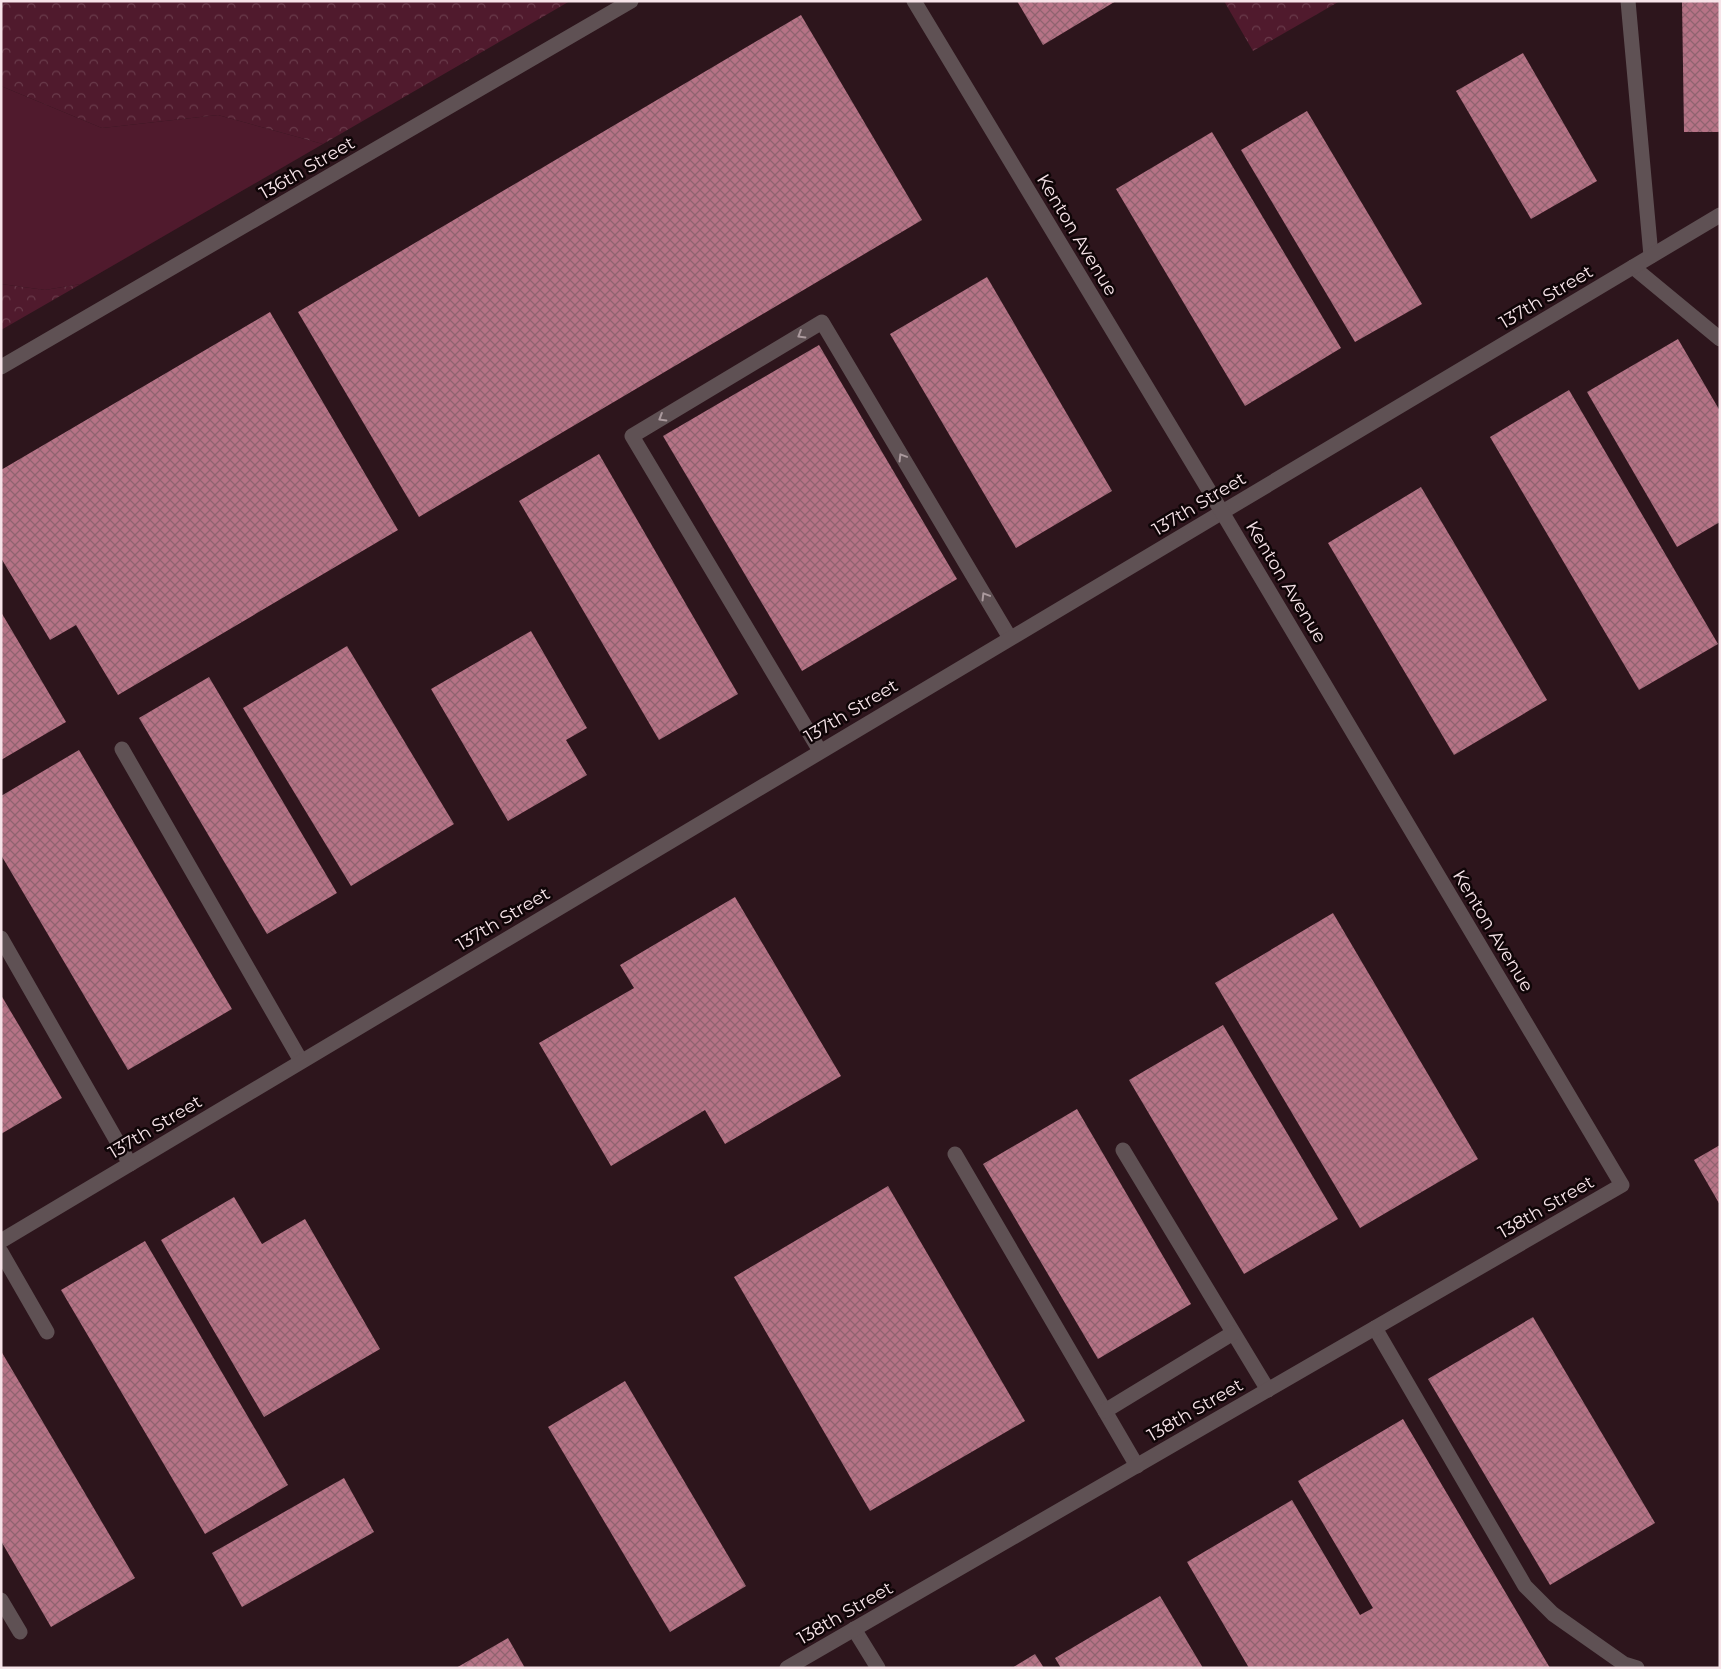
<svg xmlns="http://www.w3.org/2000/svg" width="1721" height="1669" viewBox="0 0 1721 1669" font-family="Montserrat,sans-serif">
<style>
.green{fill:#501a2d}
.forest{fill:url(#forest-crowns)}
.building{fill:url(#building-cross-hatch)}
.lines{fill:none;stroke-linecap:round;stroke-linejoin:round}
.lane{stroke:#5f5154;stroke-width:15}
.street{stroke:#5f5154;stroke-width:15}
.oneway{stroke:#ab9a9e}
.labels{text-anchor:middle;dominant-baseline:central;stroke-width:5;stroke-linejoin:round;paint-order:stroke}
.street-label{font-size:18px;fill:#f7e4e9;stroke:#0f0507}
</style>
<defs>
<pattern id="forest-crowns" width="20" height="18" patternUnits="userSpaceOnUse" patternTransform="scale(1.25)"><rect width="20" height="18" fill="#501a2d"/><path d="M2 6a3 3 0 1 1 6 0M12 15a3 3 0 1 1 6 0" fill="none" stroke="#6a3b4b"/></pattern>
<pattern id="building-cross-hatch" width="8" height="8" patternUnits="userSpaceOnUse" patternTransform="scale(1.25)"><rect width="8" height="8" fill="#b67386"/><path d="M0 0l8 8M0 8l8-8" fill="none" stroke="#906370"/></pattern>
</defs>
<rect width="100%" height="100%" fill="#2d151c"/>
<polygon class="green" points="1,86 102,128 218,115 323,144 81,284 45,290 1,284"/>
<g class="forest">
<polygon points="1,1 570,1 323,144 218,115 102,128 1,86"/>
<polygon points="1224,1 1340,1 1253,51"/>
<polygon points="1,284 45,290 81,284 1,330"/>
</g>
<g class="building">
<polygon points="1017,1 1116,1 1043,45"/>
<polygon points="1682,1 1720,1 1720,132 1684,132"/>
<polygon points="801,15 922,220 419,517 298,312"/>
<polygon points="1523,53 1597,181 1531,219 1456,91"/>
<polygon points="1307,111 1422,304 1355,342 1241,150"/>
<polygon points="1212,132 1341,348 1245,406 1116,189"/>
<polygon points="987,277 1112,491 1016,548 890,334"/>
<polygon points="270,312 398,530 118,695 76,625 50,640 1,558 1,470"/>
<polygon points="1678,339 1720,411 1720,522 1677,547 1587,392"/>
<polygon points="819,345 957,579 802,671 663,436"/>
<polygon points="1569,390 1718,644 1639,690 1490,437"/>
<polygon points="599,454 738,694 659,740 519,501"/>
<polygon points="1421,487 1547,700 1454,755 1328,543"/>
<polygon points="1,612 66,722 1,760"/>
<polygon points="531,631 587,728 566,740 587,775 508,821 431,689"/>
<polygon points="347,646 454,824 351,886 243,708"/>
<polygon points="209,677 337,893 267,934 139,718"/>
<polygon points="79,750 232,1009 128,1070 1,855 1,796"/>
<polygon points="735,897 841,1076 725,1144 705,1110 611,1166 539,1043 634,988 620,965"/>
<polygon points="1333,913 1478,1159 1360,1228 1215,983"/>
<polygon points="1,995 62,1098 1,1134"/>
<polygon points="1223,1025 1338,1219 1244,1274 1129,1080"/>
<polygon points="1077,1109 1191,1304 1098,1359 983,1164"/>
<polygon points="1720,1145 1720,1205 1694,1160"/>
<polygon points="888,1186 1025,1421 870,1511 734,1277"/>
<polygon points="234,1197 262,1244 305,1219 380,1349 264,1417 161,1240"/>
<polygon points="145,1241 288,1485 205,1534 61,1290"/>
<polygon points="1533,1317 1655,1523 1550,1585 1428,1379"/>
<polygon points="1,1351 135,1578 51,1627 1,1541"/>
<polygon points="625,1381 746,1586 670,1632 548,1427"/>
<polygon points="1403,1419 1550,1668 1249,1668 1187,1562 1292,1500 1360,1615 1373,1608 1298,1481"/>
<polygon points="344,1478 374,1532 242,1607 212,1553"/>
<polygon points="1160,1596 1203,1668 1061,1668 1055,1658"/>
<polygon points="508,1638 525,1668 456,1668"/>
<polygon points="1035,1654 1044,1668 1012,1668"/>
</g>
<g class="lines">
<g class="lane">
<polyline points="1628,1 1651,256"/>
<polyline points="1633,267 1720,339"/>
<polyline points="122,749 301,1061"/>
<polyline points="820,751 632,436 822,322 1010,638"/>
<polyline points="1,938 130,1164"/>
<polyline points="1123,1150 1268,1390"/>
<polyline points="955,1154 1137,1466"/>
<polyline points="1,1252 47,1332"/>
<polyline points="1375,1328 1525,1586 1553,1614 1624,1664 1637,1668"/>
<polyline points="1105,1411 1233,1333"/>
<polyline points="1,1600 20,1632"/>
<polyline points="854,1629 878,1668"/>
</g>
<g class="street">
<polyline points="1,367 631,1"/>
<polyline points="1,1241 1720,215"/>
<polyline points="787,1668 1622,1185 1222,512 914,1"/>
</g>
</g>
<defs><path id="oneway-chevron" d="M-2-3.5L2.5 0L-2 3.5" fill="none" stroke-width="1.6" stroke-linecap="round" stroke-linejoin="round" transform="scale(1.25)"/></defs>
<g class="oneway">
<use href="#oneway-chevron" transform="translate(801 335) rotate(149)"/>
<use href="#oneway-chevron" transform="translate(662 418) rotate(149)"/>
<use href="#oneway-chevron" transform="translate(902 457) rotate(-121)"/>
<use href="#oneway-chevron" transform="translate(985 596) rotate(-121)"/>
</g>
<g class="labels">
<g class="street-label">
<text transform="translate(307 168) rotate(-30)">136th Street</text>
<text transform="translate(1077 235) rotate(59)">Kenton Avenue</text>
<text transform="translate(1546 297) rotate(-31)">137th Street</text>
<text transform="translate(1199 504) rotate(-31)">137th Street</text>
<text transform="translate(1286 582) rotate(59)">Kenton Avenue</text>
<text transform="translate(851 711) rotate(-31)">137th Street</text>
<text transform="translate(503 919) rotate(-31)">137th Street</text>
<text transform="translate(1493 931) rotate(59)">Kenton Avenue</text>
<text transform="translate(155 1127) rotate(-31)">137th Street</text>
<text transform="translate(1546 1207) rotate(-30)">138th Street</text>
<text transform="translate(1195 1410) rotate(-30)">138th Street</text>
<text transform="translate(845 1613) rotate(-30)">138th Street</text>
</g>
</g>
<rect width="1721" height="1669" fill="none" stroke="#f7e4e9" stroke-width="5"/>
</svg>
